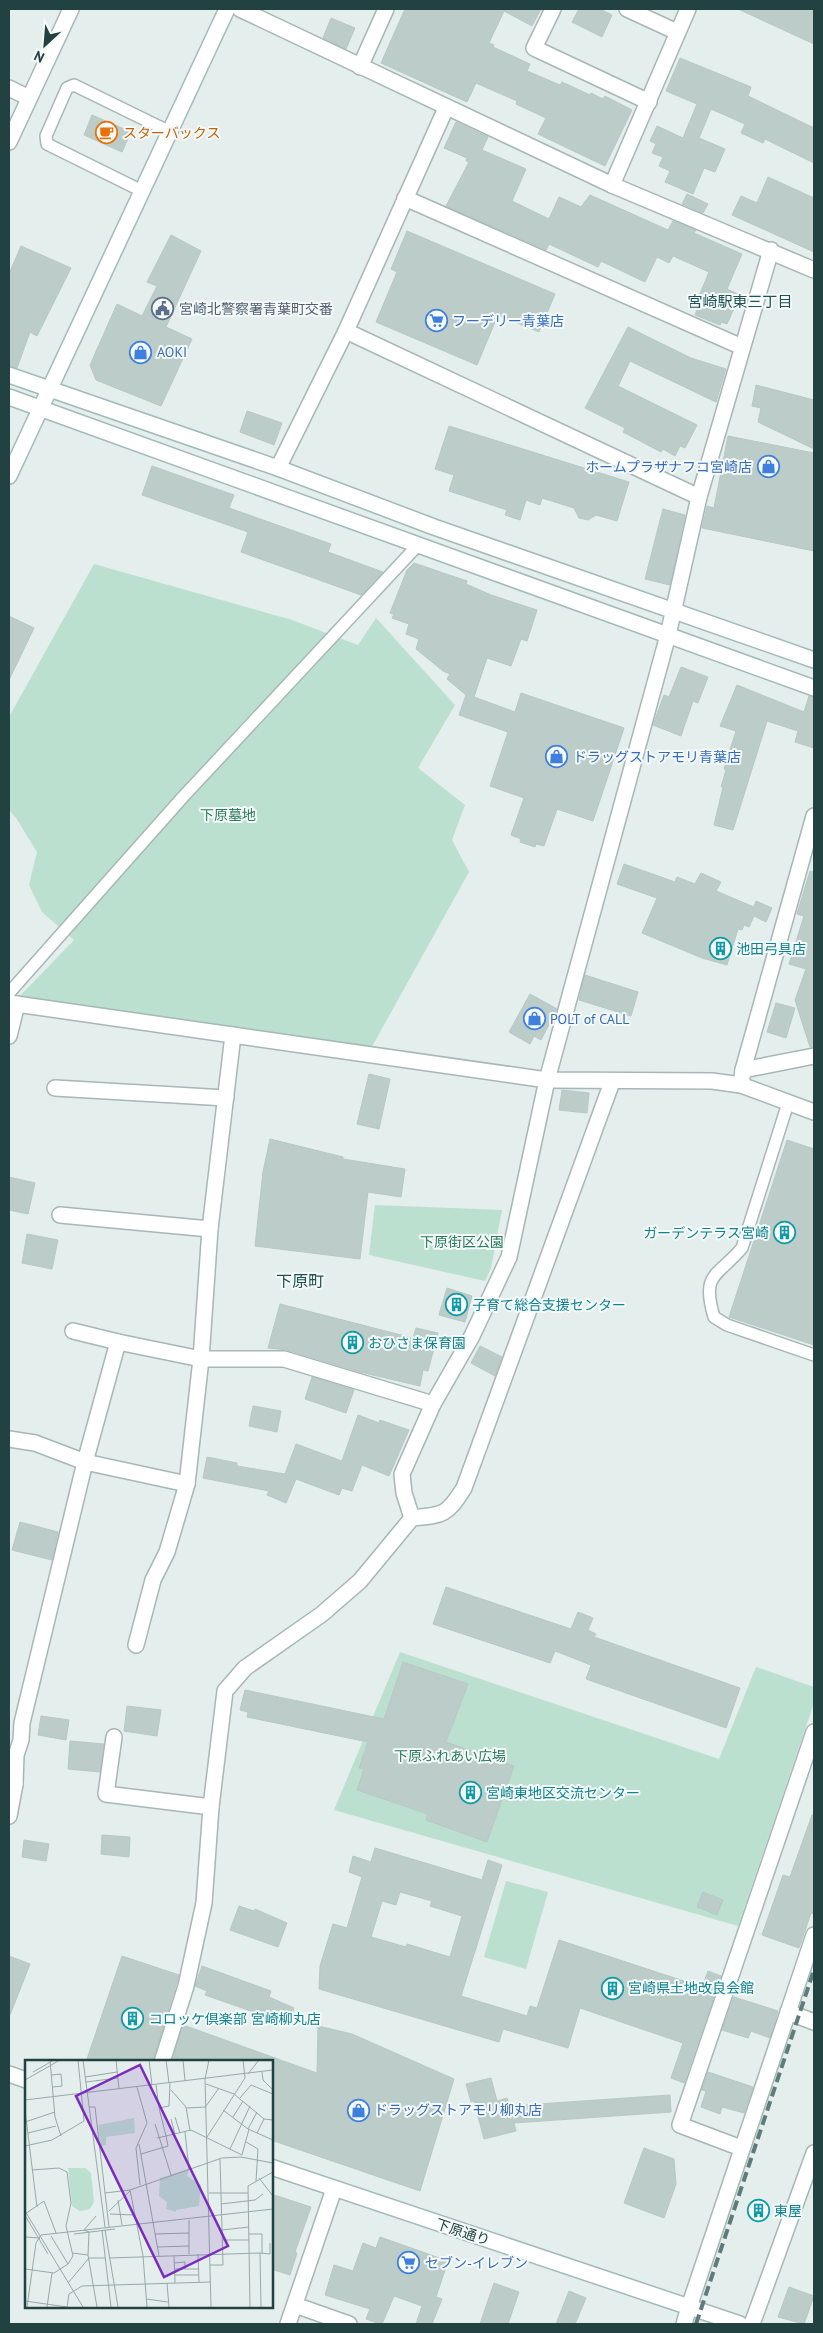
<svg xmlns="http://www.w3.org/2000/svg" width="823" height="2333" viewBox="0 0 823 2333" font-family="'PT Sans','Noto Sans JP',sans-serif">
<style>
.green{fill:#bce0cf}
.building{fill:#bcccc9;stroke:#b6c8c5;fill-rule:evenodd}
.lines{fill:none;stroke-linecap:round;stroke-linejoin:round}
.lane-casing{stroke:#a6b7b5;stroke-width:14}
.street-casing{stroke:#a6b7b5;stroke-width:18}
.secondary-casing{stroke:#a2bab9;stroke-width:18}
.lane{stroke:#fff;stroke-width:11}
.street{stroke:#fff;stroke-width:15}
.secondary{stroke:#fff;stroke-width:15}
.rail{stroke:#5d7c7c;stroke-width:4;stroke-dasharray:10 5;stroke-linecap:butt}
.labels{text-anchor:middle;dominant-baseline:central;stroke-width:4;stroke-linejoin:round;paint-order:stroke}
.food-label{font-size:14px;fill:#c56008;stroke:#f5faf9;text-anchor:start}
.service-label{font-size:14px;fill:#4e5e75;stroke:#f5faf9;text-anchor:start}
.shop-label{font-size:14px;fill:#366cbe;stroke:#f5faf9;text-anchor:start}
.park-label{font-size:14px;fill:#2a7a5e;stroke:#f5faf9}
.culture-label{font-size:14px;fill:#0d838f;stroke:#f5faf9;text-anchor:start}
.street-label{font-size:14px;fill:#224141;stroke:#f5faf9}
.neighbourhood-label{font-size:15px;fill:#1d5354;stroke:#f5faf9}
.quarter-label{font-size:16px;fill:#1d5354;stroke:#f5faf9}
.inset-road{fill:none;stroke:#96a9a8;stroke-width:1}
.view{fill:#7b2cbf;fill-opacity:0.15;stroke:#7b2cbf;stroke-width:2.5}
.inset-edge{fill:none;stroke:#224141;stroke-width:2.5}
</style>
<rect width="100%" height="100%" fill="#e4eeec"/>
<g class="green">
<polygon points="94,564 292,620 358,645 376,618 455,705 418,768 465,805 452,840 469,872 369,1052 15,1001 74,940 42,912 29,885 37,852 16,818 9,810 9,717"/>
<polygon points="375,1205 502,1210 491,1268 485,1281 369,1255"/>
<polygon points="400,1652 719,1759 756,1667 814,1687 814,1703 738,1926 334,1810"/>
<polygon points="506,1881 548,1892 526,1969 484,1957"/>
</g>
<g class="building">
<polygon points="405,9 541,9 532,26 504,11 489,43 494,45 493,47 530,64 527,71 560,85 562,82 590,95 591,93 603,99 605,96 632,110 605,166 538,134 546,118 516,104 517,101 476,83 467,102 381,63"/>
<polygon points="579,9 600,9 612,15 602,37 572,22"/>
<polygon points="738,9 814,9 814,44"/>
<polygon points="331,18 355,28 346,49 323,38"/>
<polygon points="680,58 751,87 748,96 814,128 814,163 765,139 763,143 741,133 745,124 711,109 699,138 725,149 715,172 704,168 693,194 665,182 670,171 659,166 663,157 652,153 656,144 650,141 657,126 683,138 697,104 666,91"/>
<polygon points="92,115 131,132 122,152 84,135"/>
<polygon points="456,122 488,137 482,150 526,169 512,201 549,219 559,197 581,207 590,195 668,230 673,221 696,230 694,233 742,254 727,289 740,295 727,324 721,322 720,325 695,315 702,297 699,296 709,272 673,256 669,263 657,257 645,282 601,261 598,267 549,244 546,250 446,206 469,162 466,161 467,158 444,148"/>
<polygon points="768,177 814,198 814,252 732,215 741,196 757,203"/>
<polygon points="687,194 708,204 703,213 682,204"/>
<polygon points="407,231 555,294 539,332 498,315 477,365 376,322 397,272 391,269"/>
<polygon points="171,235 201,251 166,327 192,339 161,406 96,380 90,365 117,304 142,316 157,286 147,282"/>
<polygon points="21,246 71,268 37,336 30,332 17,368 9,366 9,274"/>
<polygon points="628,327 691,358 726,369 716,402 630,361 618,386 697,425 685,448 680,446 675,456 663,449 661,452 623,432 625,428 585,408"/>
<polygon points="756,385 814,400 814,449 758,422 761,408 752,406"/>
<polygon points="247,411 282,423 274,445 240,432"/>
<polygon points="449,426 629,482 617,521 596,515 588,520 579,518 574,508 542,498 540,505 526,500 520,520 505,515 507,510 449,491 454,475 435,469"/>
<polygon points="728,436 814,453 814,551 702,528 707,506 714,508"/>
<polygon points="152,466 234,495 229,508 331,544 328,552 383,572 361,595 241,552 248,532 142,495"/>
<polygon points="663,509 685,515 670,585 645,579"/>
<polygon points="414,563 467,581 466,584 491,595 537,610 527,641 521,639 511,666 487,658 474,697 515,712 521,693 624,728 593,821 557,809 544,846 536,844 535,847 520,842 521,839 511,835 524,798 490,786 508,732 459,715 466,695 447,679 450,674 443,671 416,649 419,639 406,634 409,624 392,618 394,614 390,613 407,570"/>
<polygon points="9,616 34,628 9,680"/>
<polygon points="681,667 708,677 698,703 693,701 681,736 653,725 664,695 669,697"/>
<polygon points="737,685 804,712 809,696 814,697 814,748 795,742 798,731 767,721 733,830 714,825 723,787 721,787 726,770 724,769 736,731 720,726"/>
<polygon points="624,864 675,882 677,877 695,884 701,873 721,882 716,891 754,907 756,901 772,908 766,922 754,916 749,927 744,925 742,930 738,929 727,965 702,958 642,933 657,898 617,884"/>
<polygon points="810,871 814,872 814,1047 810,1047 795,1000 806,969 789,964 804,916 797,914"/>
<polygon points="585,975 638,992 631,1016 579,1000"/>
<polygon points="530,994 557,1009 541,1040 534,1036 530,1044 509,1032"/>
<polygon points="776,1003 795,1008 786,1038 767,1032"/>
<polygon points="369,1074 390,1079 379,1129 357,1124"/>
<polygon points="562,1090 589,1093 587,1113 559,1110"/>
<polygon points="270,1139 343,1157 343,1159 405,1169 401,1197 368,1192 360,1259 255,1246 263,1172"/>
<polygon points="787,1140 814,1149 814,1345 729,1317"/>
<polygon points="9,1177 35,1183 28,1214 9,1210"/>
<polygon points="27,1234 58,1240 52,1269 22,1263"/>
<polygon points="447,1288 472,1296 465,1322 439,1315"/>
<polygon points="280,1304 413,1338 416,1328 438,1333 428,1371 423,1370 420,1386 360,1372 287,1350 268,1348"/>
<polygon points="480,1346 502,1357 495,1376 471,1363"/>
<polygon points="312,1377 354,1390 346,1413 305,1399"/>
<polygon points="253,1406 281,1411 277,1432 249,1426"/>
<polygon points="358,1415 379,1423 380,1420 409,1430 389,1476 362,1465 352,1491 342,1488 339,1495 296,1479 286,1503 267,1495 269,1491 203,1478 207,1457 237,1463 237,1466 285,1474 296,1444 342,1461"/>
<polygon points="20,1522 58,1532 52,1560 12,1550"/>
<polygon points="446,1587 571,1629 578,1612 593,1618 588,1630 596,1634 594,1637 740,1688 726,1728 586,1679 591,1665 555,1651 550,1663 433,1624"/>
<polygon points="403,1662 468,1684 446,1742 514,1766 487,1842 426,1820 428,1814 357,1790 364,1769 359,1768 368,1742 247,1717 248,1712 240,1710 245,1690 384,1719"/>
<polygon points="127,1706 161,1710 157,1736 124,1731"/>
<polygon points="41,1716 69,1720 66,1740 38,1735"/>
<polygon points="70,1741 104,1744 100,1772 68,1769"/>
<polygon points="812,1815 814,1815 814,1914 811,1913 799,1948 762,1935 783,1875 790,1877"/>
<polygon points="102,1835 130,1837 129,1857 101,1854"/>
<polygon points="24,1840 49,1844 46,1861 22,1857"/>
<path d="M375,1848L482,1880L488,1860L502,1865L461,1996L527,2016L530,2006L537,2008L559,1940L702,1987L708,1971L721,1976L684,2083L671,2078L683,2043L580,2008L568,2048L503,2029L499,2042L319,1989L320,1966L333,1924L347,1928L362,1877L349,1872L353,1856L371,1862ZM400,1892L432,1901L430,1906L462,1916L450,1957L407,1944L406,1947L371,1937L382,1901L396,1905Z"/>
<polygon points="703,1892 723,1900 717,1915 697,1907"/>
<polygon points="239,1906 254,1911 255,1909 287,1923 278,1947 230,1930"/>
<polygon points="9,1956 30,1964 10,2015 9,2015"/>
<polygon points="122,1956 179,1975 153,2062 86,2062"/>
<polygon points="202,1966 271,1991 269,1997 294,2008 288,2024 205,1995 207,1991 195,1986"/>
<polygon points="734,1997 778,2011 770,2038 751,2031 748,2038 722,2030"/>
<polygon points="183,2025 317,2073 318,2026 352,2034 454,2079 420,2191 271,2140 271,2062 172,2062"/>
<polygon points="708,2072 753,2087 744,2113 722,2107 720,2114 701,2107 706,2091 702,2090"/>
<polygon points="491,2078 497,2101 507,2098 510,2106 670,2095 671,2112 514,2123 516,2131 484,2139 474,2101 471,2102 466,2084"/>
<polygon points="644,2148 674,2159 676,2184 664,2218 624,2203"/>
<polygon points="271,2194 311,2207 295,2252 297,2253 290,2275 271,2269"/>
<polygon points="380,2237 448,2261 436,2297 442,2299 432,2324 416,2324 422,2306 394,2296 382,2324 380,2324 366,2319 370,2309 325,2295 334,2265 353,2271 363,2243 376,2248"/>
<polygon points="494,2283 519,2292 508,2324 480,2324"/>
<polygon points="789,2287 814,2296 804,2324 778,2317"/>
<polygon points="569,2291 586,2298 575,2324 556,2324"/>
</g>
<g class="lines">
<defs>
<g id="lane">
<polyline points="142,191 47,144 46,136 67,88 74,85 170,132"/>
<polyline points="9,993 182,798 418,545"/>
<path d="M788,1103L742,1248C717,1277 701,1273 714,1317L727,1325L814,1355"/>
</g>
<g id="street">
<polyline points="240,9 612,185 814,270"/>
<polyline points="553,9 534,48 649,102"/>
<polyline points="627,9 677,32"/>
<polyline points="360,67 386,9"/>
<polyline points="9,88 29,98"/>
<polyline points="9,142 71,9"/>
<polyline points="612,185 688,9"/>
<polyline points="405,198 742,347"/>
<polyline points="346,331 699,497"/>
<polyline points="278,468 346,331 446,108"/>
<polyline points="9,1003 547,1080 712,1081 741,1085 814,1112"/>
<polyline points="9,1036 17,1004"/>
<polyline points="743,1070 814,1056"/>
<polyline points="741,1085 743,1070 814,816"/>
<polyline points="55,1088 226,1098"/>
<polyline points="60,1215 210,1229"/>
<polyline points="73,1331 118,1342"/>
<polyline points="9,1439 35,1443 85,1462 118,1342 201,1359 284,1359 433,1404"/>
<polyline points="412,1518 404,1493 402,1474 433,1404 472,1336 509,1257 547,1080 668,635 699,497 771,250"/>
<polyline points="136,1645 153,1580 167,1552 187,1484 201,1359 210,1229 233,1035"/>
<polyline points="114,1737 106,1794 211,1807"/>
<polyline points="9,1782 15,1784 16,1755 21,1740 22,1723 85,1462 187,1484"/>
<polyline points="9,1816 15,1784"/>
<polyline points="788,2012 814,2022"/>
<path d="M162,2062L186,1986L204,1903L211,1807L225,1691L245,1668L322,1614L360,1581L412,1518C444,1515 447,1515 464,1488L612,1082"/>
<polyline points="741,2148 680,2125 814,1732"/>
<polyline points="295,2305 349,2324"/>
<polyline points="689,2307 814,1935"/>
<polyline points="288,2324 334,2189"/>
<polyline points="752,2324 814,2153"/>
</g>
<g id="secondary">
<polyline points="9,375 278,468 434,527 814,660"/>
<polyline points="9,397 814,688"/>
<polyline points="9,476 227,9"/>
<polyline points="9,2074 26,2080"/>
<polyline points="271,2167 740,2324"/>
<polyline points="684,2324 689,2307"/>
</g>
</defs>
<use href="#lane" class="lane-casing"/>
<use href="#street" class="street-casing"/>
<use href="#secondary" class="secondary-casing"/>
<use href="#lane" class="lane"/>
<use href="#street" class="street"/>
<use href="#secondary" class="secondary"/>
<polyline class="rail" points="696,2324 814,1970"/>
</g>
<defs>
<symbol id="cafe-ring" viewBox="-11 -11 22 22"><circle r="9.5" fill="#f5faf9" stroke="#e8710a" stroke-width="1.5"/><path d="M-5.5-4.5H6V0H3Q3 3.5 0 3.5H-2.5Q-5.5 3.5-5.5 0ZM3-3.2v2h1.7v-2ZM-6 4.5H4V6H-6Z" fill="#e8710a"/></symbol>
<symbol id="civic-ring" viewBox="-11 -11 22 22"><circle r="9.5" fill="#f5faf9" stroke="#5c6f8a" stroke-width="1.5"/><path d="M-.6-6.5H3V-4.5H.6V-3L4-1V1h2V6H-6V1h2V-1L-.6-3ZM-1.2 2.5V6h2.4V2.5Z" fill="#5c6f8a"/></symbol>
<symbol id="supermarket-ring" viewBox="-11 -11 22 22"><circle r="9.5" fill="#f5faf9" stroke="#3f7fe0" stroke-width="1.5"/><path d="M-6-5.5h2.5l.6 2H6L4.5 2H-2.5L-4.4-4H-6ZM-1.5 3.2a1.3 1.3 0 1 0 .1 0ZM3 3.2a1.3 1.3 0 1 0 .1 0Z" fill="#3f7fe0"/></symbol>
<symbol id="shop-ring" viewBox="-11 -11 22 22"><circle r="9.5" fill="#f5faf9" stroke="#3f7fe0" stroke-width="1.5"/><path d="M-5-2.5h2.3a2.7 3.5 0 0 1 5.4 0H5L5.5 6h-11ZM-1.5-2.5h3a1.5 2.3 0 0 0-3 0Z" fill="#3f7fe0"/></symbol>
<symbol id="building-ring" viewBox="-11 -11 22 22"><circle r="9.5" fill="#f5faf9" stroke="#0f9aa8" stroke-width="1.5"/><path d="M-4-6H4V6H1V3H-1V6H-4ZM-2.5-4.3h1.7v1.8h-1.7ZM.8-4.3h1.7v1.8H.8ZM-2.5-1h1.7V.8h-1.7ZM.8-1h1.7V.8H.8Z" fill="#0f9aa8"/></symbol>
</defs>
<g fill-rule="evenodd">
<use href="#cafe-ring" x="94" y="120" width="25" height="25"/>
<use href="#civic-ring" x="150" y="296" width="25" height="25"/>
<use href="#supermarket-ring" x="424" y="308" width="25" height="25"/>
<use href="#shop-ring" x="128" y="340" width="25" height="25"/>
<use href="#shop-ring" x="756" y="454" width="25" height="25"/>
<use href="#shop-ring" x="544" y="744" width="25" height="25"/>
<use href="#building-ring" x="708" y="936" width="25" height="25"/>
<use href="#shop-ring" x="522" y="1006" width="25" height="25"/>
<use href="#building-ring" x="772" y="1220" width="25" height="25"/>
<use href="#building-ring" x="444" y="1292" width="25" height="25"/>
<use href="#building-ring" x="340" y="1330" width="25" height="25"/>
<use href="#building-ring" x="458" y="1780" width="25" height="25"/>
<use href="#building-ring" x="600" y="1976" width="25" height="25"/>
<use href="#building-ring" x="120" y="2006" width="25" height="25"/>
<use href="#shop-ring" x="346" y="2098" width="25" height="25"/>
<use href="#building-ring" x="746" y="2198" width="25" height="25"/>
<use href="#supermarket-ring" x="396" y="2250" width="25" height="25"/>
</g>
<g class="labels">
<g class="food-label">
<text x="123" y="133">スターバックス</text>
</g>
<g class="service-label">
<text x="179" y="309">宮崎北警察署青葉町交番</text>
</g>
<g class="shop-label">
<text x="452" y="321">フーデリー青葉店</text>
<text x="157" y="352">AOKI</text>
<text x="752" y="467" text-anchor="end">ホームプラザナフコ宮崎店</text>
<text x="573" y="757">ドラッグストアモリ青葉店</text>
<text x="550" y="1019">POLT of CALL</text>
<text x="374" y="2110">ドラッグストアモリ柳丸店</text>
<text x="425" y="2263">セブン-イレブン</text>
</g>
<g class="park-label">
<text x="228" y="815">下原墓地</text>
<text x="462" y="1242">下原街区公園</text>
<text x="450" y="1756">下原ふれあい広場</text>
</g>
<g class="culture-label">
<text x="736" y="949">池田弓具店</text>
<text x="769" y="1233" text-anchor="end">ガーデンテラス宮崎</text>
<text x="472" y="1305">子育て総合支援センター</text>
<text x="368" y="1343">おひさま保育園</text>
<text x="486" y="1793">宮崎東地区交流センター</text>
<text x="628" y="1988">宮崎県土地改良会館</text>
<text x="149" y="2019">コロッケ倶楽部 宮崎柳丸店</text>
<text x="774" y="2211">東屋</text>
</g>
<g class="street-label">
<text transform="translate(463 2232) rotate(18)">下原通り</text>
</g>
<g class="neighbourhood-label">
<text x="740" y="301">宮崎駅東三丁目</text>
</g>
<g class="quarter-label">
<text x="300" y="1281">下原町</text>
</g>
</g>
<g transform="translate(25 2060)">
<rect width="248" height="248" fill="#e4eeec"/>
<path d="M109,58L110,73L81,77V85L76,86L73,65ZM43,108H60L66,113L69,142L65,149L55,151L47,146ZM164,109L162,116L176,125L174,146L151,150V152L141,149L142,142L134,136L135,118Z" fill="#bce0cf"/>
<path class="inset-road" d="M25,0L30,57L36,76M58,0L80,167M91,0L94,29M124,0L127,25M141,0L144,23M158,0L160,21M184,0L180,19L186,247M8,12L29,0M237,12L238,20L248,30M223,14L234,0M27,15L36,14L37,26L28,27M60,17L92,12M0,20L35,0M61,22L93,18M181,24L209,34L239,59L248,60M131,25L134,48M112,27L122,63L111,88L115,125M146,30L161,47L165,71M215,38L226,25L248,34M0,40L248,10M181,46L194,28M64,47H70L84,167M161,48L181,47M0,50L12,147M198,50L223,69L248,80M150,57L155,73M208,57L218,41M146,59L150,74M0,62L30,52M130,64L146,115M223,69L232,52M160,72L164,109M3,73L31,66M232,73L239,59M182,77L220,18L218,0M132,78L141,76L134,48L144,46L145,23M221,82L233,89L231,121M114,84L134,196M0,86L27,80L59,61L53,0M205,89L225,46M116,94L143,86L141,76L166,70L217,95M217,95L224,69M234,118L248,136M105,130L118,196L122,247M80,133L105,130L197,98L216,97L248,103M184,133H223M93,140L97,165M196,144L230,140L238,134M0,151L58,247M84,151L105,131M0,154L19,141L31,173M85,154L109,155M71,156L59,170L64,172L63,195L72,247M1,157L23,194M164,160V194M77,170L86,247M80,170L93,247M197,170L224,167M49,174L90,169M130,174L164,173M224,174H237V193M26,176L43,204M0,177L15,178M197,180H224M132,187L164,186M47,193L63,195M235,193L245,194V183M173,194L174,222M149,195L150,223M84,198L235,193L236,247M149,203L160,202V209M185,205H198L195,99M0,209L29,213L43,204L48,196L41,166L46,143L42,112L34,108L7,110M149,209H173M150,215H173M43,223L64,198H80M142,223L144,247M121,239L143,242M0,241L42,247M2,247L11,183L16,175L248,149M22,247L27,213M42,247L44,234L57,226L186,222M225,247L223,126L248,112"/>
<path class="view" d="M115,5L203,186L139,217L51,36Z"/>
<rect width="248" height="248" class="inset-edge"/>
</g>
<rect width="823" height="2333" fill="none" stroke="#224141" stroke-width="20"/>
<g transform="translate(45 45) rotate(206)" stroke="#f5faf9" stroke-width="4" paint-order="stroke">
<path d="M0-4L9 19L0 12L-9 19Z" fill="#224141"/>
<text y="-8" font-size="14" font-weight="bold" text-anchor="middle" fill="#224141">N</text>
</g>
</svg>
